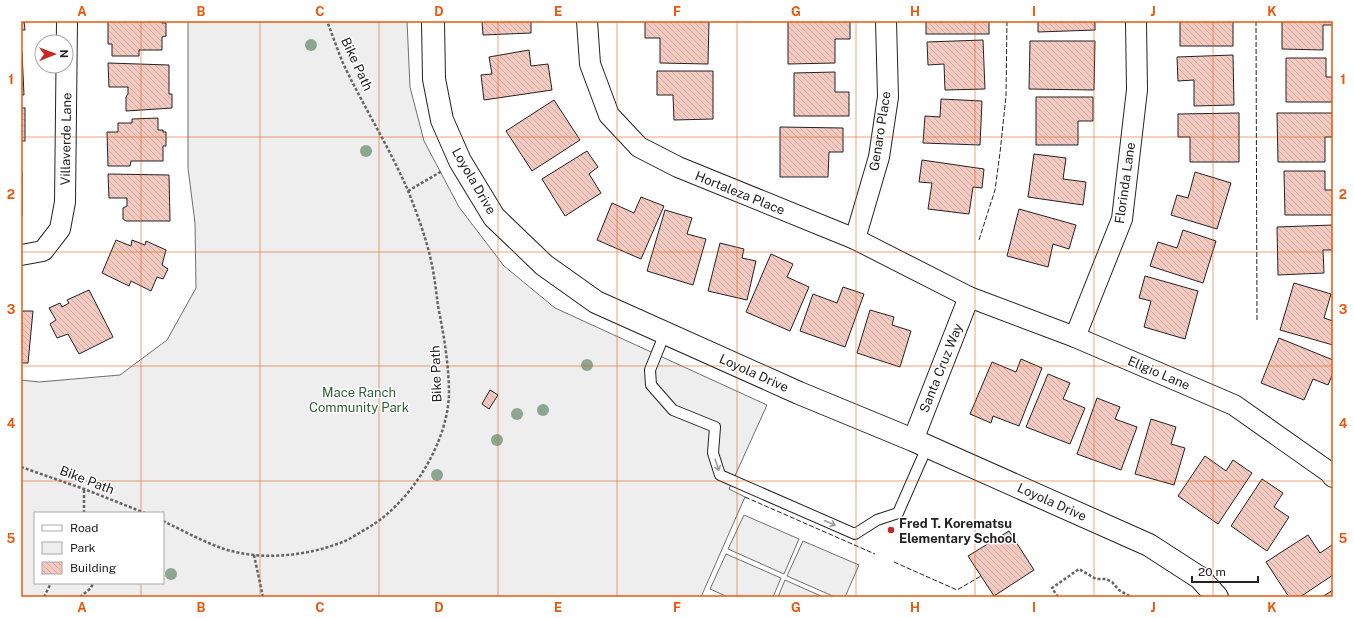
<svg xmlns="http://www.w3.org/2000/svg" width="1354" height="618" viewBox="0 0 1354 618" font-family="'Public Sans',sans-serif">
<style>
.green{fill:#eee;stroke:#6f6f6f;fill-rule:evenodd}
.building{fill:url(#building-back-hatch);stroke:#222}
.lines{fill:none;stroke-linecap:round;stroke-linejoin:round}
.lane-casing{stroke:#222;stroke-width:12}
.street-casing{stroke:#222;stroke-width:22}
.secondary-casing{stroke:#222;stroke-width:24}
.path{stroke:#646464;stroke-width:2.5;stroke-dasharray:3 2;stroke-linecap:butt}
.lane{stroke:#fff;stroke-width:10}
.street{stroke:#fff;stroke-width:20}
.secondary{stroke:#fff;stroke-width:22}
.fence{stroke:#222;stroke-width:1;stroke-dasharray:5 2;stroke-linecap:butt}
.tree{fill:#8da692}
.oneway{stroke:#9c9c9c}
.grid{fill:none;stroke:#e8590c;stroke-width:1;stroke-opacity:0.55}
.poi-dot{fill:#c62828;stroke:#fff;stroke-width:1.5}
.labels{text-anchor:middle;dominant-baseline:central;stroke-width:3;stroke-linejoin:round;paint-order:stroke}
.street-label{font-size:13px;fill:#222;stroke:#fff}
.park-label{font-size:13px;fill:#2f5e38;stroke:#fff}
.poi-label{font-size:13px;font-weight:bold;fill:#222;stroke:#fff;text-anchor:start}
.neatline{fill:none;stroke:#e8590c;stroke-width:1.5}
.grid-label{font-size:13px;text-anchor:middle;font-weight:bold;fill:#e8590c}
</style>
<defs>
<pattern id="building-back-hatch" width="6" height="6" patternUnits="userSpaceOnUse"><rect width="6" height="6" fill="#f3c9c0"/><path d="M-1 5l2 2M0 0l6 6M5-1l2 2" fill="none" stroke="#d0aca5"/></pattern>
</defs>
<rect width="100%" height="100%" fill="#fff"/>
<g class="green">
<path d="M188,21H407L410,87L424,141L459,207L504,266L555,308L767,405L729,489L745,497L701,597H21V380L39,382L120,375L167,340L196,288L195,223L188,168ZM35,513H163V583H35Z"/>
<polygon points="744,515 799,539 784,574 728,549"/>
<polygon points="803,541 859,565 845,597 835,597 787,576"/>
<polygon points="726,554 781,578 773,597 728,597 710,589"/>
<polygon points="785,580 823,597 778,597"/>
</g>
<g class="building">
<polygon points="21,21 24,21 25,30 21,30"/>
<polygon points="108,21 162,21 162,23 166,23 166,36 162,37 162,50 139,50 139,56 112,56 112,44 108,44"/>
<polygon points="482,21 531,21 531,33 483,35"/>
<polygon points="645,21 709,21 708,64 660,63 660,38 645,38"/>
<polygon points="788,21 850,21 850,39 835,39 835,63 788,64"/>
<rect x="926" y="21" width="63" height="13"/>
<polygon points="1038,21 1095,21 1095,30 1038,32"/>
<rect x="1180" y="21" width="53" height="25"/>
<polygon points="1282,21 1333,21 1333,25 1323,25 1323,50 1282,49"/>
<polygon points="983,40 985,89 945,90 944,64 928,65 927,42"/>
<polygon points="1030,41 1095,41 1094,90 1029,89"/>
<polygon points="529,50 531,66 548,64 552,90 484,100 481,75 492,74 489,57"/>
<polygon points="21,52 22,52 24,95 21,95"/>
<polygon points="1233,55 1234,105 1194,106 1194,80 1178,81 1177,57"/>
<polygon points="1286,58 1326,58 1326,77 1333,77 1333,102 1286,102"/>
<polygon points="108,63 169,65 169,94 172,94 172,108 126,111 126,97 128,94 128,87 109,87"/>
<polygon points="657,71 713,71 713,119 674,120 673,95 657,95"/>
<polygon points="835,72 835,92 849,92 849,116 794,116 794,73"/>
<polygon points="1036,97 1093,97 1093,121 1078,121 1078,145 1036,145"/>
<polygon points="941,99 982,101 980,145 923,143 925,116 940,117"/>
<polygon points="554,100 580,140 532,171 506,131"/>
<rect x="21" y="108" width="4" height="33"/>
<polygon points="1239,113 1239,162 1190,162 1190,137 1178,137 1178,114"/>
<polygon points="1277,113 1333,113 1333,137 1325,137 1325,162 1278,162"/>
<polygon points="158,118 158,130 163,130 163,132 166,132 166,146 163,146 163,161 131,161 130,166 108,166 107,132 118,132 118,123 132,123 132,119"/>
<polygon points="780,127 843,128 843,152 829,152 828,177 780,177"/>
<polygon points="587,151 598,167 589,174 601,193 565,216 542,179"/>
<polygon points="1034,154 1066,158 1063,179 1086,182 1083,205 1028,197"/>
<polygon points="922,160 984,169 982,188 973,187 969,214 928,209 932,183 919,182"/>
<polygon points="1284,171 1325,171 1325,190 1333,190 1333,215 1285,215"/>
<rect x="21" y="172" width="1" height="44"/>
<polygon points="1195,172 1231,183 1217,229 1171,215 1177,195 1188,198"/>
<polygon points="108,174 169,175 170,221 126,221 123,219 123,208 127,206 127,198 109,198"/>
<polygon points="641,197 664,206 641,259 597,240 612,203 634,213"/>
<polygon points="1019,209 1076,225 1069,249 1053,244 1048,267 1007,256"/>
<polygon points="665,210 692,218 687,234 706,239 693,285 647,271"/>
<polygon points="1333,225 1333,250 1323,250 1324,273 1278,275 1277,227"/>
<polygon points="1183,230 1216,241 1203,283 1150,266 1158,242 1177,248"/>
<polygon points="116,240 131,246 132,240 145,245 146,241 166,250 162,265 168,269 163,279 157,277 151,291 131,281 129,286 102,273"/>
<polygon points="720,243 744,249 742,258 756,261 747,300 708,291"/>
<polygon points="771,254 793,264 787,277 809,287 790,331 746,312"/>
<polygon points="1145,276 1198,291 1185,339 1144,327 1151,301 1139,298"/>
<polygon points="1294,283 1331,294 1324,318 1333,321 1333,345 1280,330"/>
<polygon points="843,287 864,294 845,347 800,331 813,294 837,303"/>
<polygon points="89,290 113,337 79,354 68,334 57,338 50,324 56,320 49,308 60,303 62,307 69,303 67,300"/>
<polygon points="870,310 894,317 892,325 911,331 900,367 857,353"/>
<polygon points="21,311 33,311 28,363 21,363"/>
<polygon points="1279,338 1333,360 1333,373 1328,385 1313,379 1304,400 1261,383"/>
<polygon points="1021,359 1042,368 1019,426 993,416 991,423 970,414 992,362 1016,372"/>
<polygon points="1048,374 1070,383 1063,399 1085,408 1070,444 1026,427"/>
<polygon points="490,390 498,395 489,409 482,404"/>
<polygon points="1097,398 1120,407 1115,419 1137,427 1121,470 1077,454"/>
<polygon points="1151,419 1176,427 1171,444 1185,448 1174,485 1135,474"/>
<polygon points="1205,456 1226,471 1233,460 1252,473 1218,524 1178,496"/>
<polygon points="1262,479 1283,493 1274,507 1289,517 1267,551 1231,526"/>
<polygon points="1009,531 1034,570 994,596 968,556"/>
<polygon points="1308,535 1320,553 1332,545 1333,546 1333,575 1300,597 1289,597 1266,562"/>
<polygon points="1333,590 1333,597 1322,597"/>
</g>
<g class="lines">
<defs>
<polyline id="lane" points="665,333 650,370 651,385 673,410 715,427 713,453 720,475 855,534 877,520 898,513 927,447"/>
<g id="street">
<polyline points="587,21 590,64 609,115 639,147 678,167 855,239 969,297 1075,337 1234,405 1329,472 1333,477"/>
<polyline points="855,239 879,157 888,97 886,21"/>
<polyline points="21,255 43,251 60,229 65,202 67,21"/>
<polyline points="1075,337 1122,219 1137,90 1136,21"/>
<polyline points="913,440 969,297"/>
</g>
<polyline id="secondary" points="433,21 434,79 442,120 460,161 494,217 544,265 596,302 799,393 913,440 1149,545 1200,578 1217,597"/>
</defs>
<use href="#lane" class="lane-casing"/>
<use href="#street" class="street-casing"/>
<use href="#secondary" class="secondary-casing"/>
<g class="path">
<polyline points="408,191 442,171"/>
<polyline points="21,467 84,489 145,513"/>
<polyline points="84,513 84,489"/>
<path d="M163,521C180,529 198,539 216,546C256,562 306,557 345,541C352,538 359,533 366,529C409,505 447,445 449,395C449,365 444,336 438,306C436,290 434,273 430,256C425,235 417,214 409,193C390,148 363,106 342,61C337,48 332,34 327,21"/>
<polyline points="254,555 263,597"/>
<polyline points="44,597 51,583"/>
<polyline points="80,597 91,588 93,583"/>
<polyline points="1058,597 1052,588 1079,569 1096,579 1106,579 1112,582 1119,590 1131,597"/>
</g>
<use href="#lane" class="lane"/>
<use href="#street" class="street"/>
<use href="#secondary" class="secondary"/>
<g class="fence">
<polyline points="1256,21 1257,322"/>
<polyline points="979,240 995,190 1000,153 1006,96 1007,21"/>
<polyline points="745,497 875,554"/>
<polyline points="894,562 957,590 981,576"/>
</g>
</g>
<g class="tree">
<circle cx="311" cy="45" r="6"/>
<circle cx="366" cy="151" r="6"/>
<circle cx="587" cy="365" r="6"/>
<circle cx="543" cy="410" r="6"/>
<circle cx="517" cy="414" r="6"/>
<circle cx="497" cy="440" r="6"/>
<circle cx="437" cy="475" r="6"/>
<circle cx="171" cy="574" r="6"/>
</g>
<defs><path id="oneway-shaft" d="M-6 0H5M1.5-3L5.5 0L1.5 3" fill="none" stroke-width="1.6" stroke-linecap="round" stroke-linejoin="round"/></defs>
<g class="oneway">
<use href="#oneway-shaft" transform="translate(717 465) rotate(72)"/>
<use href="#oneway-shaft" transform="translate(830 523) rotate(24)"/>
</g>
<path class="grid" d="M141,21V513M260,21V597M379,21V597M498,21V597M617,21V597M737,21V597M856,21V597M975,21V597M1094,21V597M1213,21V597M21,137H1333M21,252H1333M21,366H1333M21,481H1333M141,583V597"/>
<circle class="poi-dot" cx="891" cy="530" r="4"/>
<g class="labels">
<g class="street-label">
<text transform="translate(357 64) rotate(65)">Bike Path</text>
<text transform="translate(880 131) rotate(-81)">Genaro Place</text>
<text transform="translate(66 139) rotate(-89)">Villaverde Lane</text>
<text transform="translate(474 181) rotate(60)">Loyola Drive</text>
<text transform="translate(1125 183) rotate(-82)">Florinda Lane</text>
<text transform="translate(740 193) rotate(22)">Hortaleza Place</text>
<text transform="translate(941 368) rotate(-68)">Santa Cruz Way</text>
<text transform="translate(754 373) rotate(24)">Loyola Drive</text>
<text transform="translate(1159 373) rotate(23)">Eligio Lane</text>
<text transform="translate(436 374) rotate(-92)">Bike Path</text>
<text transform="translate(87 480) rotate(21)">Bike Path</text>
<text transform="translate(1052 502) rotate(24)">Loyola Drive</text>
</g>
<g class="park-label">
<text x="359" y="392">Mace Ranch<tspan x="359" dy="15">Community Park</tspan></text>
</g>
<g class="poi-label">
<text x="899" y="523">Fred T. Korematsu<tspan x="899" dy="15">Elementary School</tspan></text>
</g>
</g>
<rect width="1354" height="618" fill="none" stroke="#ffffff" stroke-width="44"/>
<rect x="34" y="512" width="130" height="72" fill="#ffffff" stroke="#a7a7a7"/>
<rect x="42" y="525" width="20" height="6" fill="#ffffff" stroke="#a7a7a7"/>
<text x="70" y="532" font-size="12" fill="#222222">Road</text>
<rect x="42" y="542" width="20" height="12" fill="#eeeeee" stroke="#a7a7a7"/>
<text x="70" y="552" font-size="12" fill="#222222">Park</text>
<rect x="42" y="562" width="20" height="12" fill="url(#building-back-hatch)" stroke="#a7a7a7"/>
<text x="70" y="572" font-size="12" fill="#222222">Building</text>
<g transform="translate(54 54) rotate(89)"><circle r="19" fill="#ffffff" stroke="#a7a7a7"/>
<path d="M0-3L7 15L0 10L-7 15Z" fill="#c62828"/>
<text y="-6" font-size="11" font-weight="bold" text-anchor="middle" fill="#222222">N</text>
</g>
<path d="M1192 576v6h66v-6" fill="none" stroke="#222222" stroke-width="2"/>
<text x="1198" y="576" font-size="12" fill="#222222" stroke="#ffffff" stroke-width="3" paint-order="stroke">20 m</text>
<rect x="22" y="22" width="1310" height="574" class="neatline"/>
<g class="grid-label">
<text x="82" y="16">A</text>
<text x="201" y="16">B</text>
<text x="320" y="16">C</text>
<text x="439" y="16">D</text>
<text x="558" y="16">E</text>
<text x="677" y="16">F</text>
<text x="796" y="16">G</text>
<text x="915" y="16">H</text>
<text x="1034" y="16">I</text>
<text x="1153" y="16">J</text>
<text x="1272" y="16">K</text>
<text x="11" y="84">1</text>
<text x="1343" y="84">1</text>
<text x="11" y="199">2</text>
<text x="1343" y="199">2</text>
<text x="11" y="314">3</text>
<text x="1343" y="314">3</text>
<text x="11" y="428">4</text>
<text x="1343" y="428">4</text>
<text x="11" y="543">5</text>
<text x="1343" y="543">5</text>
<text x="82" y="612">A</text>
<text x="201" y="612">B</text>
<text x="320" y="612">C</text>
<text x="439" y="612">D</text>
<text x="558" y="612">E</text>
<text x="677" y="612">F</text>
<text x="796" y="612">G</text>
<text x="915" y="612">H</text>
<text x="1034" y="612">I</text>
<text x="1153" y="612">J</text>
<text x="1272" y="612">K</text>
</g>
</svg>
